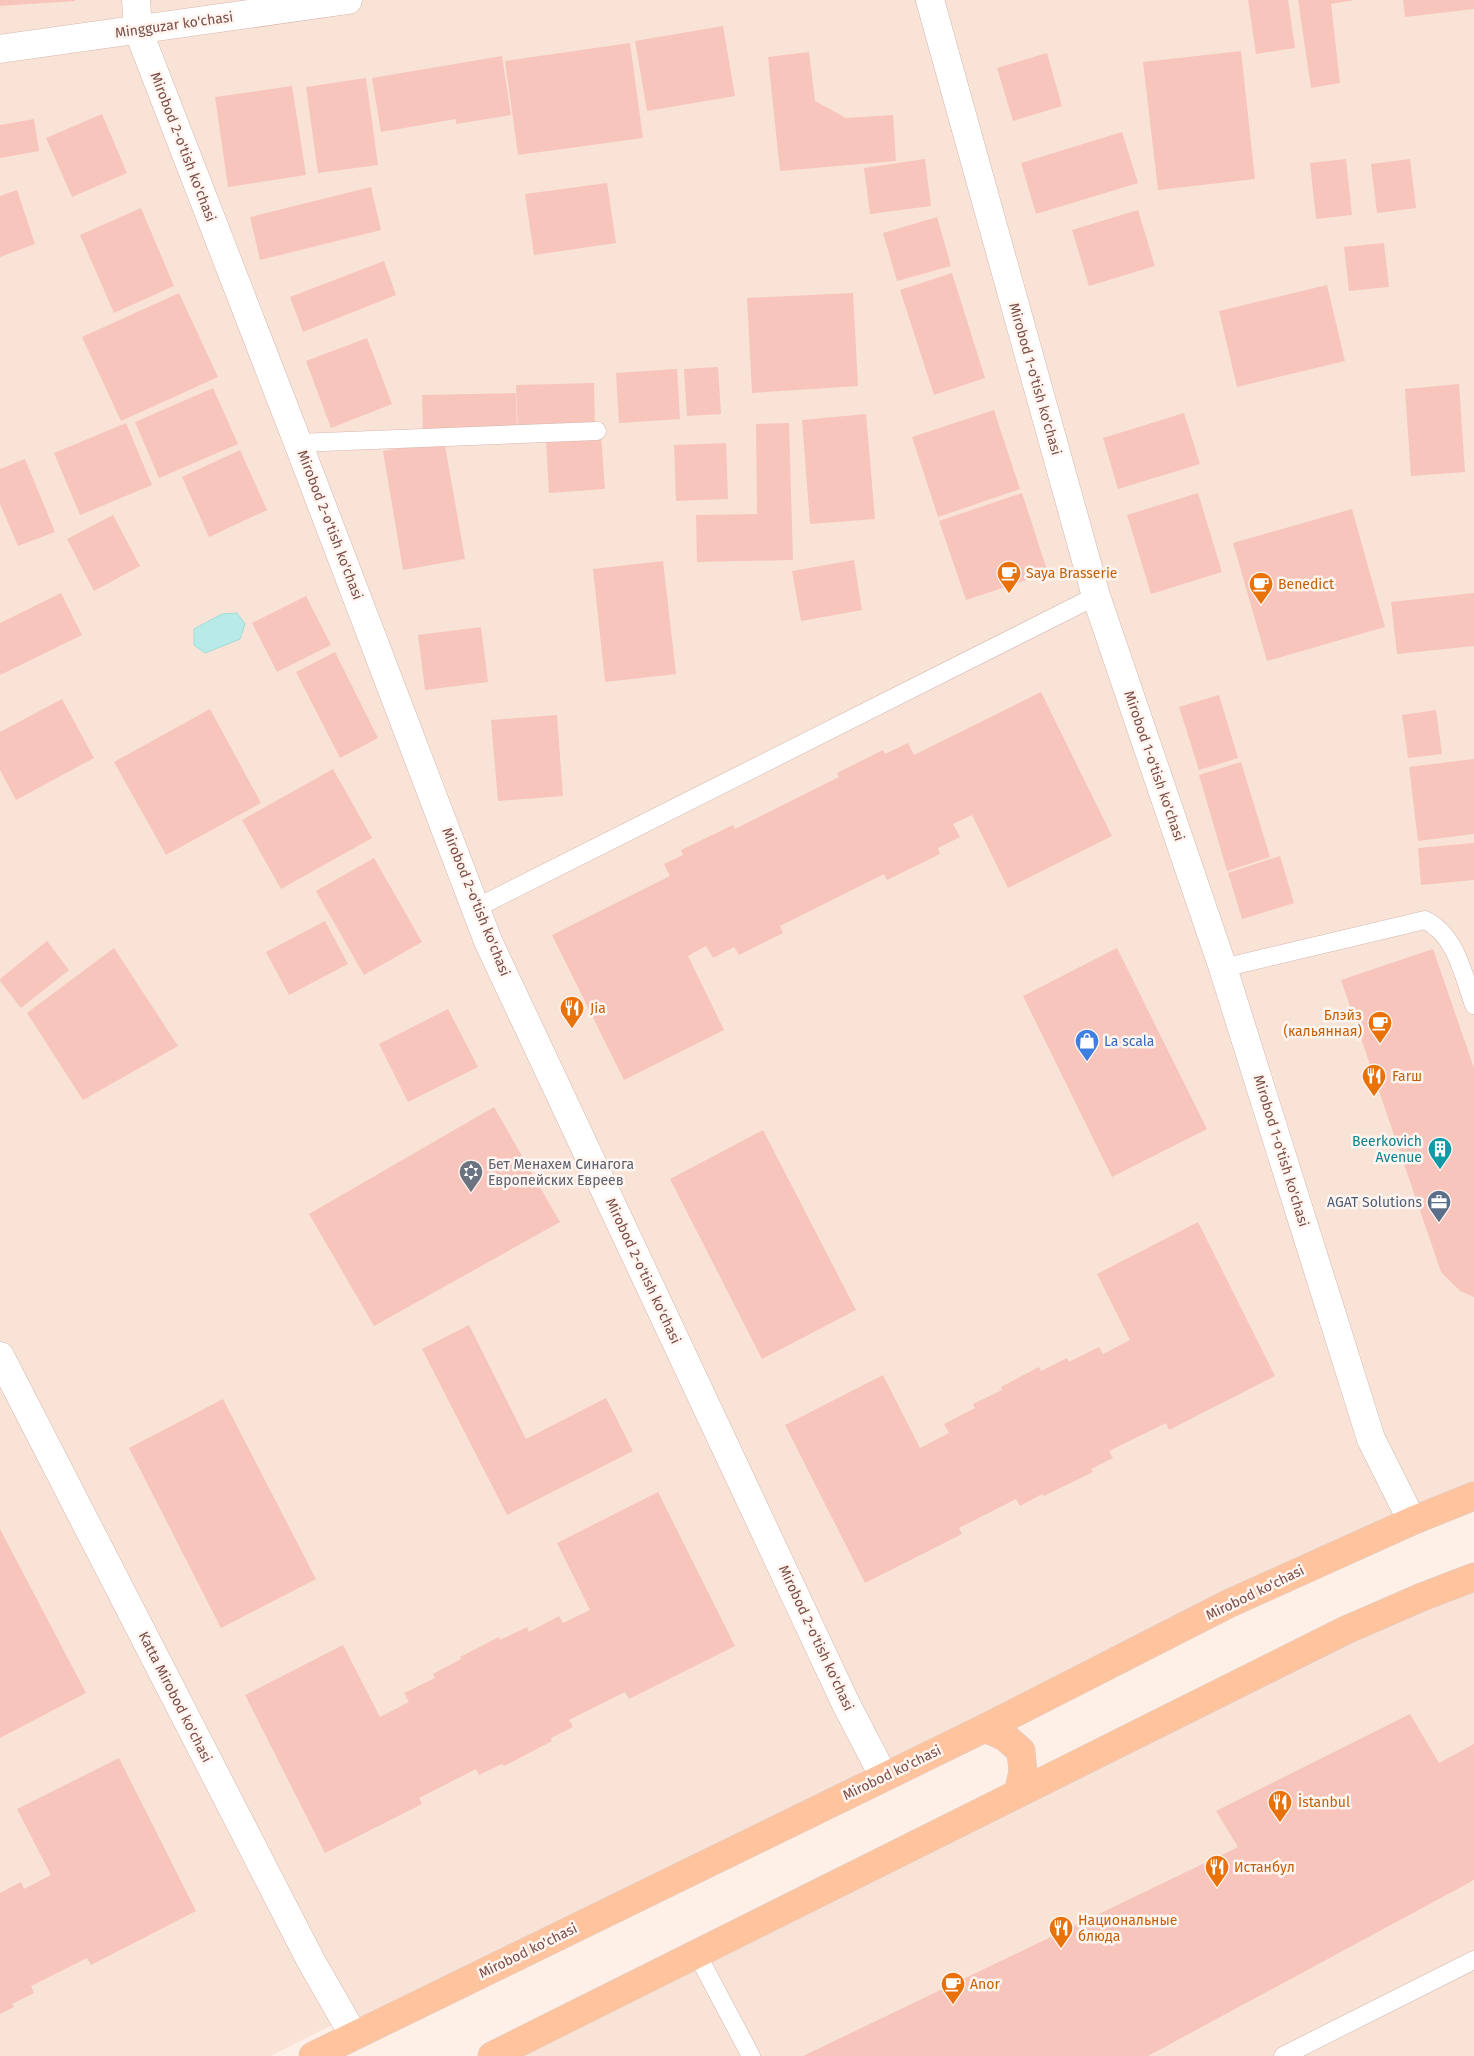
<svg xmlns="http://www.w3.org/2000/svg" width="1474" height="2056" viewBox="0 0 1474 2056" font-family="'Fira Sans',sans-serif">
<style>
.residential{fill:#f9e3d7}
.water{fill:#b8ebe7;stroke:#9dded9}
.building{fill:#f7c5bb}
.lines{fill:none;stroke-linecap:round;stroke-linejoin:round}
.service-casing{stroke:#d5b6ae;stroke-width:19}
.minor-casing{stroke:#d5b6ae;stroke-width:29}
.primary-casing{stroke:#dacdcb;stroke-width:29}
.service{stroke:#fff;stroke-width:18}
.minor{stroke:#fff;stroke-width:28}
.primary{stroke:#ffc49e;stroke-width:28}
.labels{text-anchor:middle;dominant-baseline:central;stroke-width:5;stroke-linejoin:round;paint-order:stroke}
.street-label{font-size:14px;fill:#7c4e47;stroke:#fff5f0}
.food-label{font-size:14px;fill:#c56008;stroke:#fff5f0;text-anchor:start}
.shop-label{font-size:14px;fill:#366cbe;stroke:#fff5f0;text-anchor:start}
.culture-label{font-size:14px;fill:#0d838f;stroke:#fff5f0;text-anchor:end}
.worship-label{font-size:14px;fill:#5b616d;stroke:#fff5f0;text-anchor:start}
.service-label{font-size:14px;fill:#4e5e75;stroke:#fff5f0;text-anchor:end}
</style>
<rect width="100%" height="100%" fill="#fff0e7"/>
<g class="residential">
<polygon points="0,0 1474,0 1474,1496 354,2036 344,2019 271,2056 0,2056"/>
<polygon points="1474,1577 1474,2056 492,2056"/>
</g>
<polygon class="water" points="237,613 245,624 240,639 205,653 194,645 194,629 222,614"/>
<g class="building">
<polygon points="0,0 75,0 75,1 0,6"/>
<polygon points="1248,0 1288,0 1295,48 1256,54"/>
<polygon points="1298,0 1355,0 1331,4 1340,83 1311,88"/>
<polygon points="1403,0 1474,0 1474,9 1405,17"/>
<polygon points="723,26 735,96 647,111 635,41"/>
<polygon points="630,43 643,138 518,155 505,61"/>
<polygon points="1241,51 1255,179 1158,190 1143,62"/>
<polygon points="809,52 815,101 846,118 893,115 896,161 780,171 768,57"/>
<polygon points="1047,53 1062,106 1013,121 997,68"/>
<polygon points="502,56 511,115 456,124 456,119 381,132 372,78"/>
<polygon points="366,78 378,165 318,173 306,87"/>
<polygon points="292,86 306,175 228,187 215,97"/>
<polygon points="102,114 127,173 72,197 46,138"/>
<polygon points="34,119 39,151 0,158 0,125"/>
<polygon points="1122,132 1138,183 1036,214 1021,163"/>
<polygon points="925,159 931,206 870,214 864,168"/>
<polygon points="1346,159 1352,215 1316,219 1310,163"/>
<polygon points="1410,159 1416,208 1377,213 1371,164"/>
<polygon points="607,183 616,243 534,255 525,194"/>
<polygon points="371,187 381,230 260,260 250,217"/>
<polygon points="17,190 35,244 0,257 0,196"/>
<polygon points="141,208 174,286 114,313 80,235"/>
<polygon points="1138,210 1155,266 1089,286 1072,230"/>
<polygon points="937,217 951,266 897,281 883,233"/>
<polygon points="1384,243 1389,287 1349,291 1344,247"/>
<polygon points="384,261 396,295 303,332 290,297"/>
<polygon points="952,273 985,378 934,395 900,290"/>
<polygon points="1327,285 1345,361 1237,387 1219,311"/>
<polygon points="179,293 218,377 121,421 82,337"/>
<polygon points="853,293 858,386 752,393 747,298"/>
<polygon points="367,338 392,404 331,428 306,361"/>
<polygon points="718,367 721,414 687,416 684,369"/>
<polygon points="677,369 680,419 619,423 616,373"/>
<polygon points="594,383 595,430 518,431 516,385"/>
<polygon points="1459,384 1465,472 1411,476 1405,389"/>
<polygon points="213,388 238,444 159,478 135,422"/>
<polygon points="516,393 517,432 423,433 422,395"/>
<polygon points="994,410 1020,489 938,517 912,437"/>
<polygon points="1184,413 1200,464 1118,489 1103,438"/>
<polygon points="866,414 875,519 810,524 802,420"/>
<polygon points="126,423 152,485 80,515 54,453"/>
<polygon points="789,423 793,560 697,562 696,515 757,514 756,424"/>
<polygon points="601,435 605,489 549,493 546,439"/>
<polygon points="444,440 465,559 403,570 383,451"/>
<polygon points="726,443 728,499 676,501 674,445"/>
<polygon points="240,450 267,510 209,537 182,477"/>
<polygon points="25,459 55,532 18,546 0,504 0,469"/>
<polygon points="1022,493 1048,573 966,600 939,521"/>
<polygon points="1198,493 1222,572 1151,594 1127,515"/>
<polygon points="1352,509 1385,627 1267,661 1233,543"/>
<polygon points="113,515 140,566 94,591 67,539"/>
<polygon points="854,560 862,610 801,621 792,571"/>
<polygon points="663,561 676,674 605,682 593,569"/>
<polygon points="61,593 82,635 0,675 0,623"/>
<polygon points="1474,593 1474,646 1397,654 1391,602"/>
<polygon points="306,596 331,645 277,672 252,623"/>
<polygon points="481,627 488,682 425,690 418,635"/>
<polygon points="335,652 378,738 340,758 296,672"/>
<polygon points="1041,692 1112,836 1008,888 972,815 953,824 960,837 938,848 940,854 887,880 884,874 780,926 783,933 739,955 734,947 713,958 706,946 688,956 724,1030 624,1080 552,935 670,876 664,864 683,855 681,850 733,825 735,829 839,777 837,773 883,750 885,754 908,743 914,755"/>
<polygon points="1219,695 1238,758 1199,770 1179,707"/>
<polygon points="62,699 94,758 16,800 0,770 0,732"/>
<polygon points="210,709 261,803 166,855 114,762"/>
<polygon points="1436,710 1442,754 1408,758 1402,715"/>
<polygon points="557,715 563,796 498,801 491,720"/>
<polygon points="1474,759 1474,834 1418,841 1409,767"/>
<polygon points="1241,762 1270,857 1227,871 1199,775"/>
<polygon points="333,769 372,838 281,889 242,820"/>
<polygon points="1474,843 1474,880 1421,885 1418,848"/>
<polygon points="1280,856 1294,903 1242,919 1228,873"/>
<polygon points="374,858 422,942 364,975 316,891"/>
<polygon points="325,921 348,964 289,995 266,952"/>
<polygon points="47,941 69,970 21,1008 0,981 0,979"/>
<polygon points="114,948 178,1046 83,1100 27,1013"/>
<polygon points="1117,948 1207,1129 1112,1177 1023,996"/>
<polygon points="1433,949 1474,1068 1474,1297 1460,1291 1441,1272 1341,980"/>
<polygon points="448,1009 478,1067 408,1102 379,1044"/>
<polygon points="494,1107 560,1222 374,1326 309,1214"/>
<polygon points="763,1130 856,1310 762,1359 670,1179"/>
<polygon points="1198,1222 1275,1376 1169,1430 1166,1423 1109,1451 1113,1458 1091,1469 1093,1472 1044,1496 1042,1494 1020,1506 1016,1499 959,1528 962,1534 865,1583 785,1425 883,1375 920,1448 949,1433 944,1424 975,1408 973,1404 1002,1390 1001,1387 1039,1367 1041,1371 1067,1358 1069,1362 1099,1347 1103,1354 1130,1340 1097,1274"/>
<polygon points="469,1325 526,1439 606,1398 633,1451 507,1515 422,1349"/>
<polygon points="223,1399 316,1579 221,1628 129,1448"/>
<polygon points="658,1492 735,1646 629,1699 625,1692 569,1720 573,1727 551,1738 552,1741 504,1766 502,1764 479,1775 476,1769 419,1798 422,1804 325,1853 245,1695 343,1645 380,1717 409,1702 404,1693 435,1678 433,1674 461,1659 460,1657 499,1637 500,1640 527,1627 529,1632 559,1616 563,1623 590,1610 557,1543"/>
<polygon points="0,1529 86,1693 0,1738"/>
<polygon points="1410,1714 1439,1763 1474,1744 1474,1880 1148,2056 803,2056 1238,1847 1216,1811"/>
<polygon points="119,1758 196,1911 91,1965 87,1958 31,1986 34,1993 12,2004 14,2007 0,2014 0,1893 21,1882 24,1889 51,1875 17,1809"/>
</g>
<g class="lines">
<defs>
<g id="service">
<polyline points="298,443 597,431"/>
<polyline points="476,908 1096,596"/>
<path d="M1223,968L1425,920C1456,935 1463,974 1474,1005"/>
<polyline points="697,1954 751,2056"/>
<polyline points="1283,2056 1474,1960"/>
</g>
<g id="minor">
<polyline points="136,0 138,30 298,443 488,941 846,1704 884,1777"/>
<polyline points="930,0 1096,596 1223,968 1371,1439 1412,1521"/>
<polyline points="0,49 348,0"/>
<polyline points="0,1356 311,1961 354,2036"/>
</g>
<g id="primary">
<polyline points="985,1728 1005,1737 1021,1751 1023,1772 1018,1793"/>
<polyline points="313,2056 985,1728 1228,1604 1412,1521 1474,1496"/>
<polyline points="492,2056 1346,1630 1422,1597 1474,1577"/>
</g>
</defs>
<use href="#service" class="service-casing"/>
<use href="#minor" class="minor-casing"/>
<use href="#primary" class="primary-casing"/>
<use href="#service" class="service"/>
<use href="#minor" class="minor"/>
<use href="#primary" class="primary"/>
</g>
<defs>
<symbol id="cafe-pin" viewBox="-11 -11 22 30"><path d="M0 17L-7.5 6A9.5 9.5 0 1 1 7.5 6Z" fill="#e8710a" stroke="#fff5f0"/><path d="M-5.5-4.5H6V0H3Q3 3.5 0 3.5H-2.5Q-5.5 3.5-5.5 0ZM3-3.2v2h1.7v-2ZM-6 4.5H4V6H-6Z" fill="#fff"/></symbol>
<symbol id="restaurant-pin" viewBox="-11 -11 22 30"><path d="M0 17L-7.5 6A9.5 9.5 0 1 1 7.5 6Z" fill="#e8710a" stroke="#fff5f0"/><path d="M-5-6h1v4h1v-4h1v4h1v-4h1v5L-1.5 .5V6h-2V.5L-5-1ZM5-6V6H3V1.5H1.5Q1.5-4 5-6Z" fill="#fff"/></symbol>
<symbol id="shop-pin" viewBox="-11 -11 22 30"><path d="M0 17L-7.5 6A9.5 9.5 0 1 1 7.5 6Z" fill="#3f7fe0" stroke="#fff5f0"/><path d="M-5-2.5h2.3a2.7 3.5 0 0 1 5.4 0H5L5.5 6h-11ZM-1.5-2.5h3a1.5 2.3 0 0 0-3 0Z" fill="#fff"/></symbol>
<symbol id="building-pin" viewBox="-11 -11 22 30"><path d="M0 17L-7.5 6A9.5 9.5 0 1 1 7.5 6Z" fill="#0f9aa8" stroke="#fff5f0"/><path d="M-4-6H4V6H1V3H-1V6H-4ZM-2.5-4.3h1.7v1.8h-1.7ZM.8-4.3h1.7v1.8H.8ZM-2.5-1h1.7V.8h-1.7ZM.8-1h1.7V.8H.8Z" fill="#fff"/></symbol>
<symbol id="synagogue-pin" viewBox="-11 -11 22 30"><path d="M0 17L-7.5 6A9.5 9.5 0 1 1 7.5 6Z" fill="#6b7280" stroke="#fff5f0"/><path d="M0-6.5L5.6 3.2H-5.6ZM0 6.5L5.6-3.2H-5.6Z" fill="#fff"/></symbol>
<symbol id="office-pin" viewBox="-11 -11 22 30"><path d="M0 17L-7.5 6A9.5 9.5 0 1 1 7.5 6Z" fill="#5c6f8a" stroke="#fff5f0"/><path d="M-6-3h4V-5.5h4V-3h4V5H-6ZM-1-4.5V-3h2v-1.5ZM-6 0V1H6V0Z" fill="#fff"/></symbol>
</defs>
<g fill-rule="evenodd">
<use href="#cafe-pin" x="995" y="559" width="28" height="38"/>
<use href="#cafe-pin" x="1247" y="570" width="28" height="38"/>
<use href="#restaurant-pin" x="558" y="994" width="28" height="38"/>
<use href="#cafe-pin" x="1366" y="1009" width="28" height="38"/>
<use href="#shop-pin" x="1073" y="1027" width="28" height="38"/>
<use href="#restaurant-pin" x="1360" y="1062" width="28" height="38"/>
<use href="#building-pin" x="1426" y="1135" width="28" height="38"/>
<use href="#synagogue-pin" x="457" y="1158" width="28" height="38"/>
<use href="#office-pin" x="1425" y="1188" width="28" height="38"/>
<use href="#restaurant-pin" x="1266" y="1788" width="28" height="38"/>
<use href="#restaurant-pin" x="1203" y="1853" width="28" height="38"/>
<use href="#restaurant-pin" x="1047" y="1914" width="28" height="38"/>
<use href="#cafe-pin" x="939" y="1970" width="28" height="38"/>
</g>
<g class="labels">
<g class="street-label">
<text transform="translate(174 25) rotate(-8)">Mingguzar ko'chasi</text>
<text transform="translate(183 147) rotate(69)">Mirobod 2-o'tish ko'chasi</text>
<text transform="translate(1035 379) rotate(74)">Mirobod 1-o'tish ko'chasi</text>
<text transform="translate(330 525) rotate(69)">Mirobod 2-o'tish ko'chasi</text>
<text transform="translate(1154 766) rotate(71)">Mirobod 1-o'tish ko'chasi</text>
<text transform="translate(476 902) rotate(68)">Mirobod 2-o'tish ko'chasi</text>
<text transform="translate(1281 1151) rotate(73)">Mirobod 1-o'tish ko'chasi</text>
<text transform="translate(643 1271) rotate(65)">Mirobod 2-o'tish ko'chasi</text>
<text transform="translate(1255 1593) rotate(-26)">Mirobod ko'chasi</text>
<text transform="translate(816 1638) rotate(65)">Mirobod 2-o'tish ko'chasi</text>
<text transform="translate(175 1697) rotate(63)">Katta Mirobod ko'chasi</text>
<text transform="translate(892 1773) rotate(-26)">Mirobod ko'chasi</text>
<text transform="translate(528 1951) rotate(-26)">Mirobod ko'chasi</text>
</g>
<g class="food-label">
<text x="1026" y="573">Saya Brasserie</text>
<text x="1278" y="584">Benedict</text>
<text x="590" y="1008">Jia</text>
<text x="1362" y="1015" text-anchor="end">Блэйз<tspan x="1362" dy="16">(кальянная)</tspan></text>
<text x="1392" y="1076">Farш</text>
<text x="1298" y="1802">İstanbul</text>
<text x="1234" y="1867">Истанбул</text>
<text x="1078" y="1920">Национальные<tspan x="1078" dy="16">блюда</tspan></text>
<text x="970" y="1984">Anor</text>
</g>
<g class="shop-label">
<text x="1104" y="1041">La scala</text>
</g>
<g class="culture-label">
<text x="1422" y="1141">Beerkovich<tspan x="1422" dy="16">Avenue</tspan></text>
</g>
<g class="worship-label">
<text x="488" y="1164">Бет Менахем Синагога<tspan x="488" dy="16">Европейских Евреев</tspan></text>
</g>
<g class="service-label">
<text x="1422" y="1202">AGAT Solutions</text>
</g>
</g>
</svg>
